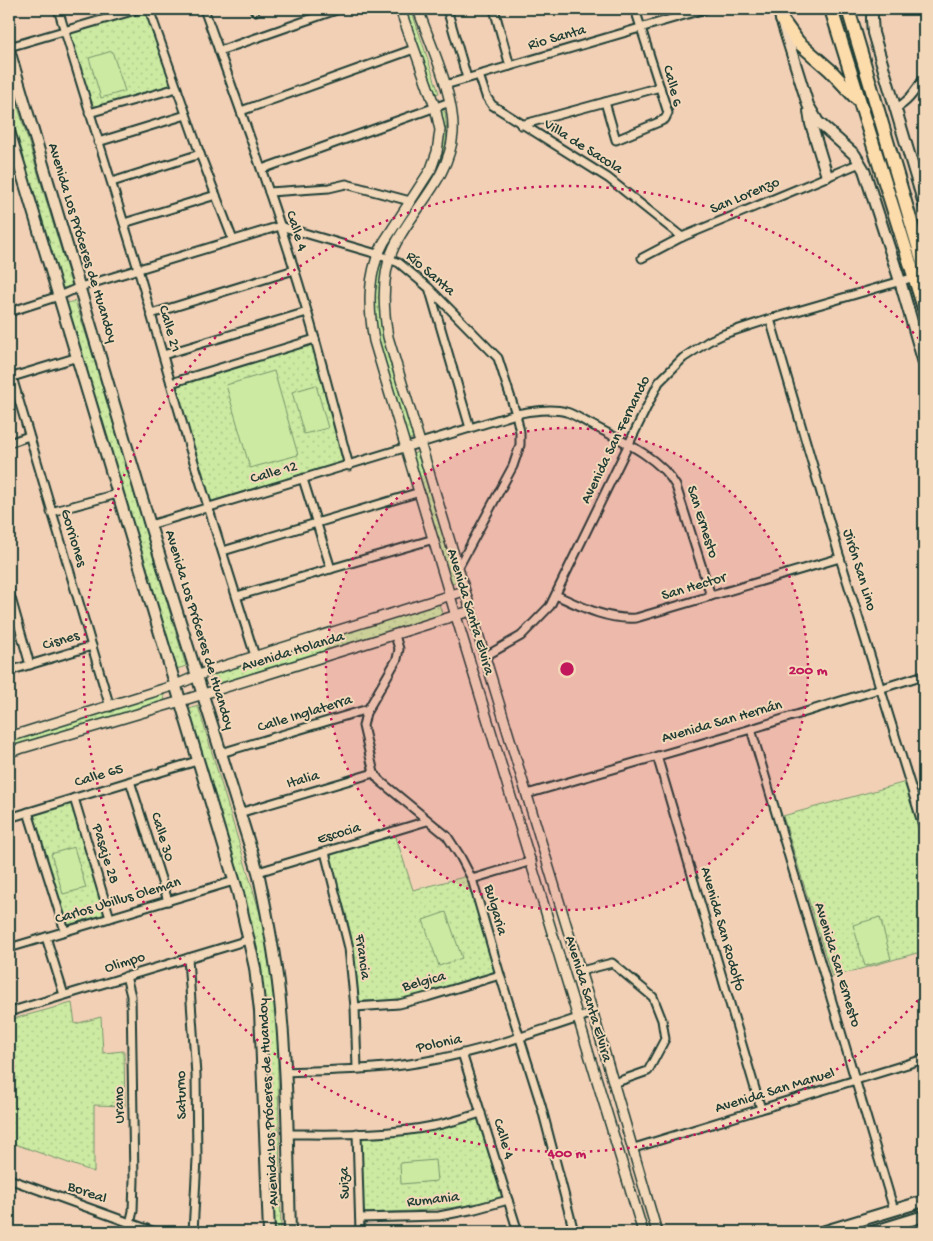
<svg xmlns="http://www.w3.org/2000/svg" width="933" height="1241" viewBox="0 0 933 1241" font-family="'Gochi Hand',sans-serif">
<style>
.grass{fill:url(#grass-dots);stroke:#76946b}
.garden{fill:#cceaa2;stroke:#76946b}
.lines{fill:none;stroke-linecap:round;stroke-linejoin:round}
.minor-casing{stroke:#1f3d34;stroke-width:11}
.tertiary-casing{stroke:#1f3d34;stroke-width:12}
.secondary-casing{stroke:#1f3d34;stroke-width:14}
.motorway-casing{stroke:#1f3d34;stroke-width:16}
.minor{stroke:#f2d7b9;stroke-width:7}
.tertiary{stroke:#f2d7b9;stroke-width:9}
.secondary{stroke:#f2d7b9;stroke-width:10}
.motorway{stroke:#fddcac;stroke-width:12}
.ring{fill:none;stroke:#c2185b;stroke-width:2.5;stroke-dasharray:2.5 5}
.labels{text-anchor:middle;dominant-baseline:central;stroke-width:4;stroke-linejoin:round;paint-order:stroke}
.street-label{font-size:15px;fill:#1f3d34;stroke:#f2d7b9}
.centre{fill:#c2185b;stroke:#f2d7b9;stroke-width:2.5}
.ring-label{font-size:15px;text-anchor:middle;font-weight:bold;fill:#c2185b;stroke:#f2d7b9;stroke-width:4;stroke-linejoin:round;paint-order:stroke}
</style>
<defs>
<pattern id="grass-dots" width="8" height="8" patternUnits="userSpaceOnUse" patternTransform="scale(1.25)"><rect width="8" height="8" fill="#cceaa2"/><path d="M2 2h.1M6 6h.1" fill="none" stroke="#afca8c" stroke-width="1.8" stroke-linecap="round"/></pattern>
</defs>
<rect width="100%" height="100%" fill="#f2d0b6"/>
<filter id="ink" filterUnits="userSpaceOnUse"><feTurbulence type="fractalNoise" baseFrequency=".02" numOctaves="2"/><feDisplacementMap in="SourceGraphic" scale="10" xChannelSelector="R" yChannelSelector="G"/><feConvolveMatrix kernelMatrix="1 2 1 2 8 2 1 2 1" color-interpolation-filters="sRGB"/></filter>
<g filter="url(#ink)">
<g class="grass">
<polygon points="146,9 174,85 93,108 69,31"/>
<polygon points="404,9 411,9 439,93 435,94"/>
<polygon points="9,77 72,286 59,289 9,123"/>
<path d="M442,109L445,112C446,123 448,135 445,147C438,179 414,203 397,231C393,237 390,245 387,252L384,250L388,241L429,180L439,111Z"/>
<path d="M379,264L383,265L379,295L381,327L414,438L407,440C390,385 361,321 379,264Z"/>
<polygon points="75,301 93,355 186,666 174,670 63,304"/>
<polygon points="311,342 346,461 211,504 175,384"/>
<polygon points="417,452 457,582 452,584 450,584 412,455"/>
<polygon points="439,604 443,616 213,685 210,673"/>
<polygon points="163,692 165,701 9,747 9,738"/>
<polygon points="198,706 262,920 274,983 277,1025 281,1232 271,1232 265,1004 256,946 244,901 186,710"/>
<polygon points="906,782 924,845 924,951 832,977 783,816"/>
<polygon points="73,802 106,914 67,925 33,815"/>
<polygon points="395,834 413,890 468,876 495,973 427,994 396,1000 358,1001 353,945 346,913 328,853"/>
<polygon points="72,1003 75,1024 101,1017 103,1053 124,1051 125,1106 94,1105 94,1172 9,1142 9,1083 16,1081 9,1056 9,1020"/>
<path d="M479,1117L502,1197C457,1211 410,1211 363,1213L360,1136L457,1124Z"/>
</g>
<g class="garden">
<polygon points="112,51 125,91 101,98 89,58"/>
<polygon points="274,371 298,455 250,468 226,385"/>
<polygon points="316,385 328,428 304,434 292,392"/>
<polygon points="74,847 86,888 63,894 51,854"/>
<polygon points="446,912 462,958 439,966 423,920"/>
<polygon points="880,917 891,959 865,966 853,925"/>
<polygon points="435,1160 437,1181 401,1184 400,1163"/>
</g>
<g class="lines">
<defs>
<g id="minor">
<polyline points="58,9 138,269 189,446 255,656"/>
<polyline points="149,9 200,154 233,240"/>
<path d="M204,9C240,109 277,209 307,311C322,362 335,414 349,466"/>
<polyline points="254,9 255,11"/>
<polyline points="447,9 467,78"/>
<polyline points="494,9 510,66"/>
<polyline points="9,47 139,9"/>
<polyline points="219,51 339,9"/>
<polyline points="479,75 486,96 492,105 608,178 682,237"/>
<polyline points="445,85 705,9"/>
<polyline points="605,102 616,140 659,122 665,119 668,113 635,9"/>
<path d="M896,108C909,102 916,89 924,78"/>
<polyline points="241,111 414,49"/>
<polyline points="89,113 177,88"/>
<polyline points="521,125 660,87"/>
<polyline points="98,142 186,115"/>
<polyline points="262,169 450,102"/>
<polyline points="112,182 200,154"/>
<polyline points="269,192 329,188 346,184 410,201"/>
<polyline points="124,223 216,195"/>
<polyline points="642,258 682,237 860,163"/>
<polyline points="430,291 470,428"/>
<polyline points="9,312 59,296 80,287 280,226 377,254 399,263 429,288 498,358 516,414 520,432 520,445 513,466 458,568"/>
<polyline points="151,314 294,270"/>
<polyline points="770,319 840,558 924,829"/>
<polyline points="163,355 307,312"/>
<polyline points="12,377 110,707"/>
<polyline points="9,378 78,357"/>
<polyline points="171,383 315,339"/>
<polyline points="9,443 29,436"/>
<polyline points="303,479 331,569"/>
<polyline points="51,512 117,494"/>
<path d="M150,525L516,414C529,411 553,408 566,412C574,414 582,420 590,424C619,439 660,457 676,486L711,596"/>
<polyline points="223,551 420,492"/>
<polyline points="9,591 30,665"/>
<path d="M556,595C582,607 607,620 636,618L840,558"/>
<polyline points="237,596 434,539"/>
<polyline points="395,635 399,649 397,659 366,713 363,726 374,773 379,780 447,836 460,856 472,879 500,975 541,1105 574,1232"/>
<polyline points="484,657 521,636 550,606 659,382 683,358 709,341 724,334 770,319 915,277"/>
<polyline points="9,671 92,646"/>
<polyline points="751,729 894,1210"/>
<polyline points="221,753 368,709"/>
<polyline points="657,756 761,1109"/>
<polyline points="130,781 168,901"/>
<polyline points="527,794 751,729 924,675"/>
<polyline points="74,798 110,918"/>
<polyline points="28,812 65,931"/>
<polyline points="239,813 374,773"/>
<polyline points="9,818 197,761"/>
<polyline points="325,852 349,948 355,1007 357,1068"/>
<polyline points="258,872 427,821"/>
<polyline points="472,879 532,861"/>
<polyline points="46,937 64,995"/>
<polyline points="9,948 234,881"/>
<polyline points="188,958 196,1075 197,1159 193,1232"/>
<polyline points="581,971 612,963 653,997 662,1020 665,1039 648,1071 614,1083"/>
<polyline points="126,976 131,996 134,1179 133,1211 128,1232"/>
<polyline points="355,1007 399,1004 427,997 500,975"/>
<polyline points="9,1012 248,940"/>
<polyline points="462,1053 518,1232"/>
<path d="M285,1072C331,1070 377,1070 422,1062C480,1052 537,1032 593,1013"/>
<polyline points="9,1073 9,1077"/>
<polyline points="357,1133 360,1232"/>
<path d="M287,1134C336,1134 385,1136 433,1126C449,1123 465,1118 481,1113"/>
<polyline points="634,1148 924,1059"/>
<polyline points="9,1179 155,1232"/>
<polyline points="360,1218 439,1216 475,1209 508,1200"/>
</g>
<g id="tertiary">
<path d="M400,9L435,107L440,130L437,152L431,169L384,242C367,273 368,307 374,341L456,616L643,1232"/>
<path d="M418,9C430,44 455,95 453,133C450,178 413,208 394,247C381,274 383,308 388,337L593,1013L657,1232"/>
<polyline points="9,737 176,685 211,670 464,591"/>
<polyline points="9,752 181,701 470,611"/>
</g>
<g id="secondary">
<polyline points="778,9 808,105 818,122 855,155 864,170 900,281 924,363"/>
<polyline points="872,9 872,20 873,33 924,204"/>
<path d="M9,50L150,525L258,872C268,918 277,964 281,1011C288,1085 288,1159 290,1232"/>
<polyline points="809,111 811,124 827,176"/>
<polyline points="9,131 238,893 255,968 260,1011 269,1232"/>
<polyline points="822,1232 924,1201"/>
<polyline points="872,1232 924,1216"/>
</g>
<g id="motorway">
<polyline points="831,9 924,308"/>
<polyline points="848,9 924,266"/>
<polyline points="782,20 798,42 830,70 856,98"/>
</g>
</defs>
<use href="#minor" class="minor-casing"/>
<use href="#tertiary" class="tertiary-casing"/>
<use href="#secondary" class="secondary-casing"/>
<use href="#motorway" class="motorway-casing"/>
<use href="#minor" class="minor"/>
<use href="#tertiary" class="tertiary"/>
<use href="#secondary" class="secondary"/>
<use href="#motorway" class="motorway"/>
</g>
</g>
<circle cx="567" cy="669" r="241" fill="#c2185b" fill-opacity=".12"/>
<g class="ring">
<circle cx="567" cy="669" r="241"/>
<path d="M923 995A483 483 0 1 1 923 343"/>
</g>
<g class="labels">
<g class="street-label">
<text transform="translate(557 38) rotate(-16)">Rio Santa</text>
<text transform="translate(672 86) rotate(75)">Calle 6</text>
<text transform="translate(583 147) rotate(32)">Villa de Sacola</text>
<text transform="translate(745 196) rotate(-23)">San Lorenzo</text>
<text transform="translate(296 231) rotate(72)">Calle 4</text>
<text transform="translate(82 243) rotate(73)">Avenida Los Próceres de Huandoy</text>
<text transform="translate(430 274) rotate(41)">Río Santa</text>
<text transform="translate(169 329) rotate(74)">Calle 21</text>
<text transform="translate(616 440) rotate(-64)">Avenida San Fernando</text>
<text transform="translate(274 473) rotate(-16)">Calle 12</text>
<text transform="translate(702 522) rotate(72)">San Ernesto</text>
<text transform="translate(73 538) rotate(73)">Gorriones</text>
<text transform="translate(859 570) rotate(73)">Jirón San Lino</text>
<text transform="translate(694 587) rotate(-17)">San Hector</text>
<text transform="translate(470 612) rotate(73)">Avenida Santa Elvira</text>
<text transform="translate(199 630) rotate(73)">Avenida Los Próceres de Huandoy</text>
<text transform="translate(61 641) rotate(-17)">Cisnes</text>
<text transform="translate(293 652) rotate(-17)">Avenida Holanda</text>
<text transform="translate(305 714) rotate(-17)">Calle Inglaterra</text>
<text transform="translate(722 722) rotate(-16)">Avenida San Hernán</text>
<text transform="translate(99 776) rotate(-17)">Calle 65</text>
<text transform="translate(303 780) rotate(-16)">Italia</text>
<text transform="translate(339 834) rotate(-17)">Escocia</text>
<text transform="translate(162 837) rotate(73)">Calle 30</text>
<text transform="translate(105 854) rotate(73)">Pasaje 28</text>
<text transform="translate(118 901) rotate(-17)">Carlos Ubillus Oleman</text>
<text transform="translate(495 910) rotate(74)">Bulgaria</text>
<text transform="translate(722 929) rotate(74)">Avenida San Rodolfo</text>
<text transform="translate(362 957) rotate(82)">Francia</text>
<text transform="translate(125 963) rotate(-17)">Olimpo</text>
<text transform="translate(837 965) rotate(73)">Avenida San Ernesto</text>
<text transform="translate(424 982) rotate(-15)">Belgica</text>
<text transform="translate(588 999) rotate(73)">Avenida Santa Elvira</text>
<text transform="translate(439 1044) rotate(-12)">Polonia</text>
<text transform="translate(775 1091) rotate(-17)">Avenida San Manuel</text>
<text transform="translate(182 1095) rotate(-91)">Saturno</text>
<text transform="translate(269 1102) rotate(-93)">Avenida Los Próceres de Huandoy</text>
<text transform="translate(120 1105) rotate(-91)">Urano</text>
<text transform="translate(503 1139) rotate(73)">Calle 4</text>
<text transform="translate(345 1183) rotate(-92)">Suiza</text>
<text transform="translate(87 1193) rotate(20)">Boreal</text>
<text transform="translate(433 1200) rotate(-6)">Rumania</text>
</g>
</g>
<circle cx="567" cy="669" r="8" class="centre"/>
<g class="ring-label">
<text x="808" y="674">200 m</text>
<text x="567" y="1157">400 m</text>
</g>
<rect width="933" height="1241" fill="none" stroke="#f2d7b9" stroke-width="30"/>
<rect x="15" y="15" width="903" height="1211" fill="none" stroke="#1f3d34" stroke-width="2" filter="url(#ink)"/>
</svg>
